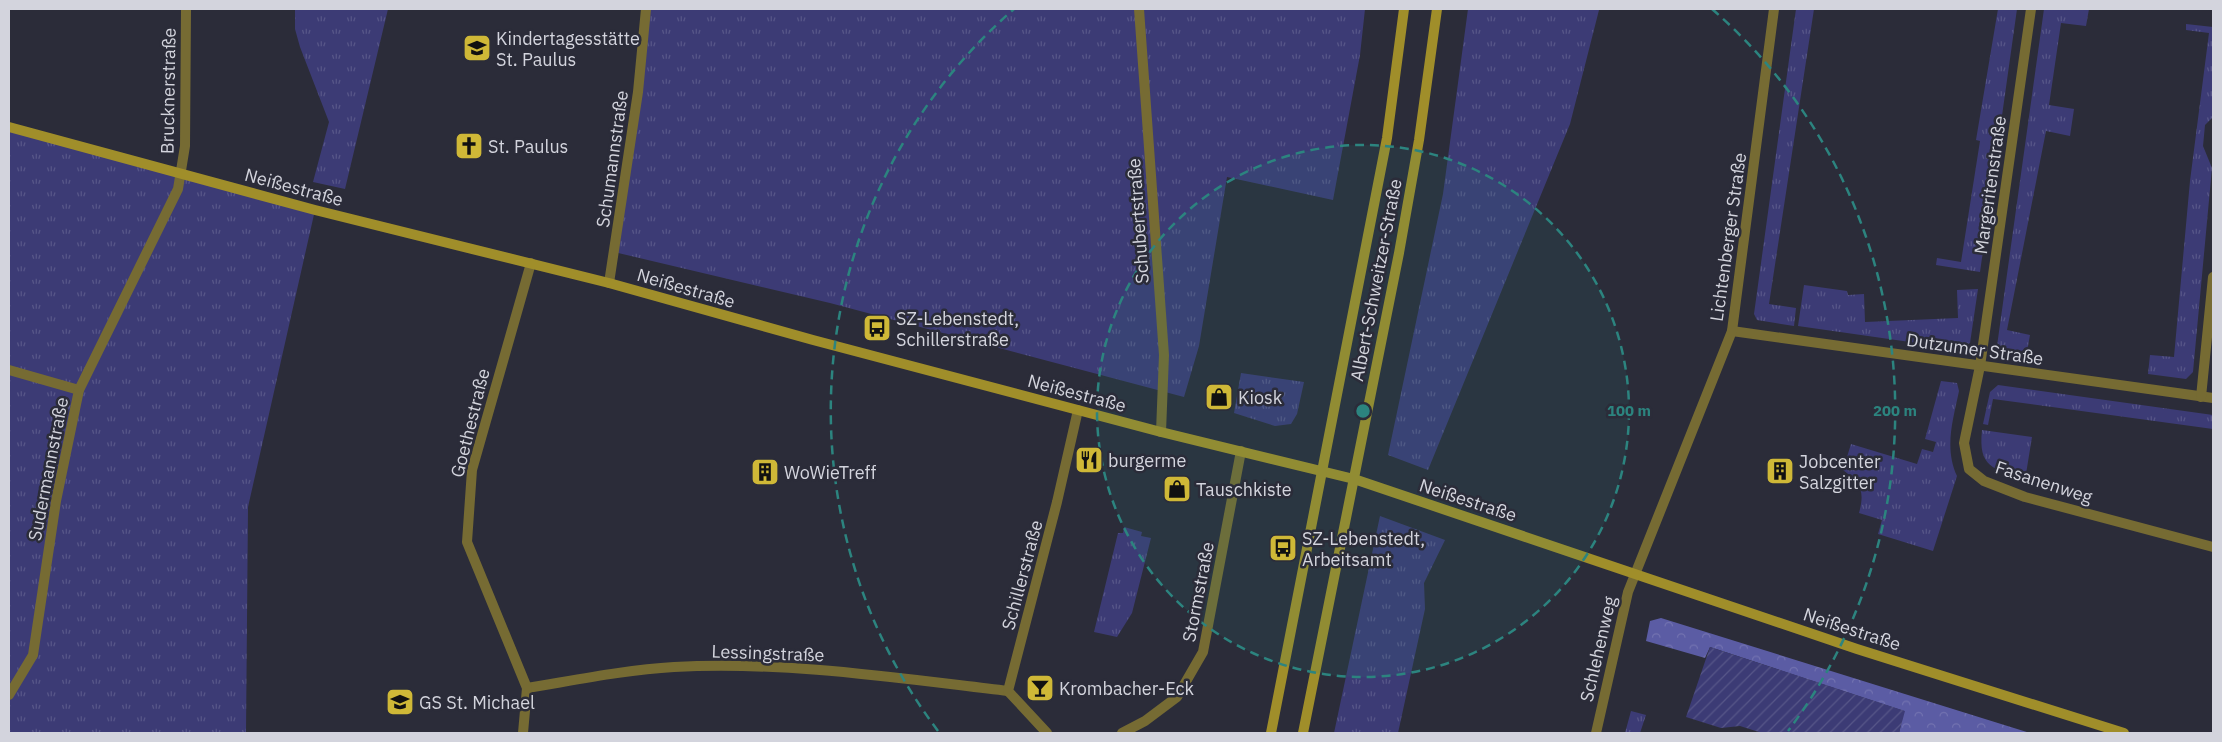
<svg xmlns="http://www.w3.org/2000/svg" width="2222" height="742" viewBox="0 0 2222 742" font-family="'IBM Plex Sans',sans-serif">
<style>
.grass{fill:url(#grass-tufts)}
.forest{fill:url(#forest-crowns)}
.garden{fill:url(#garden-furrows)}
.lines{fill:none;stroke-linecap:round;stroke-linejoin:round}
.street{stroke:#766b33;stroke-width:10}
.secondary{stroke:#a08e2a;stroke-width:10}
.ring{fill:none;stroke:#2c847f;stroke-width:2.5;stroke-dasharray:9 6}
.labels{text-anchor:middle;dominant-baseline:central;stroke-width:5;stroke-linejoin:round;paint-order:stroke}
.poi-label{font-size:18px;fill:#d3d4dd;stroke:#2b2c39;text-anchor:start}
.street-label{font-size:18px;fill:#d3d4dd;stroke:#2b2c39}
.centre{fill:#2c847f;stroke:#2b2c39;stroke-width:2.5}
.ring-label{font-size:15px;text-anchor:middle;font-weight:bold;fill:#2c847f;stroke:#2b2c39;stroke-width:5;stroke-linejoin:round;paint-order:stroke}
</style>
<defs>
<pattern id="grass-tufts" width="24" height="20" patternUnits="userSpaceOnUse" patternTransform="scale(1.25)"><rect width="24" height="20" fill="#3c3b75"/><path d="M3 7l-1-3M5 7V3M7 7l1-3M15 17l-1-3M17 17v-4M19 17l1-3" fill="none" stroke="#575688"/></pattern>
<pattern id="forest-crowns" width="20" height="18" patternUnits="userSpaceOnUse" patternTransform="scale(1.25)"><rect width="20" height="18" fill="#5b5ca4"/><path d="M2 6a3 3 0 1 1 6 0M12 15a3 3 0 1 1 6 0" fill="none" stroke="#7272b0"/></pattern>
<pattern id="garden-furrows" width="10" height="10" patternUnits="userSpaceOnUse" patternTransform="scale(1.25)"><rect width="10" height="10" fill="#3c3b75"/><path d="M-1 1l2-2M0 10L10 0M9 11l2-2" fill="none" stroke="#575688"/></pattern>
</defs>
<rect width="100%" height="100%" fill="#2b2c39"/>
<g class="grass">
<polygon points="295,9 388,9 345,189 313,182 329,122 300,47 295,29"/>
<polygon points="646,9 1365,9 1360,55 1333,200 1227,177 1199,346 1184,397 830,303 614,252"/>
<polygon points="1468,9 1620,9 1599,10 1570,124 1428,470 1388,455 1443,194"/>
<polygon points="1796,9 1814,9 1769,304 1796,308 1794,326 1757,320 1754,314"/>
<polygon points="1998,9 2017,9 1980,272 1936,265 1937,258 1961,262 1980,141 1976,140"/>
<polygon points="2044,9 2089,9 2086,26 2061,23 2049,105 2074,109 2070,136 2046,131 2007,330 2030,335 2026,357 2001,354 1997,346"/>
<polygon points="2186,24 2213,27 2213,117 2205,125 2203,146 2212,168 2193,372 2186,379 2148,374 2150,355 2174,357 2190,181 2209,33 2186,30"/>
<polygon points="9,127 315,210 248,507 246,733 9,733"/>
<polygon points="1804,285 1847,291 1848,295 1864,294 1865,322 1958,318 1957,290 1978,289 1970,343 1959,349 1798,326"/>
<polygon points="1241,373 1304,382 1297,414 1291,424 1275,426 1234,413"/>
<path d="M1941,381L1957,383L1959,391C1953,420 1944,448 1957,476L1933,551L1878,534L1882,520L1859,513C1865,491 1861,483 1843,470L1851,444L1917,464L1922,449L1933,452L1936,442L1925,439Z"/>
<polygon points="1998,385 2213,415 2213,429 1993,399 1988,425 1983,424 1990,392"/>
<path d="M1982,430L2032,437L2025,480C1993,468 1978,468 1982,430Z"/>
<polygon points="1380,516 1445,540 1424,583 1425,609 1398,733 1334,733"/>
<polygon points="1124,527 1142,532 1141,536 1151,538 1132,613 1117,637 1094,632 1118,533 1123,533"/>
<polygon points="1631,711 1646,715 1640,733 1625,733"/>
</g>
<polygon class="forest" points="1661,618 2030,733 1899,733 1904,711 1710,647 1705,658 1646,641 1650,621"/>
<polygon class="garden" points="1710,647 1905,711 1899,733 1762,733 1740,726 1721,728 1686,717"/>
<g class="lines">
<g class="street">
<polyline points="1139,9 1164,355 1161,432"/>
<polyline points="2031,9 1980,366 1964,443 1969,469 1984,481 2025,497 2213,547"/>
<polyline points="609,283 638,92 646,9"/>
<polyline points="1732,331 2213,398"/>
<polyline points="9,370 79,390"/>
<polyline points="2201,397 2213,277"/>
<path d="M527,688C576,680 625,670 674,667C786,661 897,678 1008,691"/>
<polyline points="9,695 33,655 56,501 79,390 178,189 185,146 186,9"/>
<polyline points="523,733 527,688 467,542 472,470 531,263"/>
<polyline points="1047,733 1008,691 1057,502 1078,410"/>
<polyline points="1122,733 1145,721 1177,697 1203,652 1241,451"/>
<polyline points="1596,733 1628,592 1732,331 1774,9"/>
</g>
<g class="secondary">
<polyline points="9,127 315,210 609,283 813,340 1161,432 1354,479 1857,649 2124,733"/>
<polyline points="1271,733 1387,138 1404,9"/>
<polyline points="1303,733 1399,253 1419,140 1437,9"/>
</g>
</g>
<circle cx="1363" cy="411" r="266" fill="#2c847f" fill-opacity=".12"/>
<g class="ring">
<circle cx="1363" cy="411" r="266"/>
<path d="M938 731A532 532 0 0 1 1014 9M1712 9A532 532 0 0 1 1788 731"/>
</g>
<defs>
<symbol id="school-square" viewBox="-11 -11 22 22"><rect x="-9" y="-9" width="18" height="18" rx="4" fill="#cfb837" stroke="#2b2c39"/><path d="M0-5L7-2L0 1L-7-2ZM-4 1L0 2.5L4 1V4Q0 6-4 4Z" fill="#111"/></symbol>
<symbol id="church-square" viewBox="-11 -11 22 22"><rect x="-9" y="-9" width="18" height="18" rx="4" fill="#cfb837" stroke="#2b2c39"/><path d="M-1.2-6h2.4v3.5h3.3v2.4h-3.3V6h-2.4V-.1h-3.3v-2.4h3.3Z" fill="#111"/></symbol>
<symbol id="bus-square" viewBox="-11 -11 22 22"><rect x="-9" y="-9" width="18" height="18" rx="4" fill="#cfb837" stroke="#2b2c39"/><path d="M-5-6H5V4H4V6H2V4H-2V6H-4V4H-5ZM-3.5-4V0h7V-4ZM-3.5 1.2v1.5H-2V1.2ZM2 1.2v1.5H3.5V1.2Z" fill="#111"/></symbol>
<symbol id="shop-square" viewBox="-11 -11 22 22"><rect x="-9" y="-9" width="18" height="18" rx="4" fill="#cfb837" stroke="#2b2c39"/><path d="M-5-2.5h2.3a2.7 3.5 0 0 1 5.4 0H5L5.5 6h-11ZM-1.5-2.5h3a1.5 2.3 0 0 0-3 0Z" fill="#111"/></symbol>
<symbol id="restaurant-square" viewBox="-11 -11 22 22"><rect x="-9" y="-9" width="18" height="18" rx="4" fill="#cfb837" stroke="#2b2c39"/><path d="M-5-6h1v4h1v-4h1v4h1v-4h1v5L-1.5 .5V6h-2V.5L-5-1ZM5-6V6H3V1.5H1.5Q1.5-4 5-6Z" fill="#111"/></symbol>
<symbol id="building-square" viewBox="-11 -11 22 22"><rect x="-9" y="-9" width="18" height="18" rx="4" fill="#cfb837" stroke="#2b2c39"/><path d="M-4-6H4V6H1V3H-1V6H-4ZM-2.5-4.3h1.7v1.8h-1.7ZM.8-4.3h1.7v1.8H.8ZM-2.5-1h1.7V.8h-1.7ZM.8-1h1.7V.8H.8Z" fill="#111"/></symbol>
<symbol id="bar-square" viewBox="-11 -11 22 22"><rect x="-9" y="-9" width="18" height="18" rx="4" fill="#cfb837" stroke="#2b2c39"/><path d="M-6-5H6L.8 .8V4.5H3.5V6h-7V4.5H-.8V.8Z" fill="#111"/></symbol>
</defs>
<g fill-rule="evenodd">
<use href="#school-square" x="461" y="32" width="32" height="32"/>
<use href="#church-square" x="453" y="130" width="32" height="32"/>
<use href="#bus-square" x="861" y="312" width="32" height="32"/>
<use href="#shop-square" x="1203" y="381" width="32" height="32"/>
<use href="#restaurant-square" x="1073" y="444" width="32" height="32"/>
<use href="#building-square" x="1764" y="455" width="32" height="32"/>
<use href="#building-square" x="749" y="456" width="32" height="32"/>
<use href="#shop-square" x="1161" y="473" width="32" height="32"/>
<use href="#bus-square" x="1267" y="532" width="32" height="32"/>
<use href="#bar-square" x="1024" y="672" width="32" height="32"/>
<use href="#school-square" x="384" y="686" width="32" height="32"/>
</g>
<g class="labels">
<g class="poi-label">
<text x="496" y="38">Kindertagesstätte<tspan x="496" dy="21">St. Paulus</tspan></text>
<text x="488" y="146">St. Paulus</text>
<text x="896" y="318">SZ-Lebenstedt,<tspan x="896" dy="21">Schillerstraße</tspan></text>
<text x="1238" y="397">Kiosk</text>
<text x="1108" y="460">burgerme</text>
<text x="1799" y="461">Jobcenter<tspan x="1799" dy="21">Salzgitter</tspan></text>
<text x="784" y="472">WoWieTreff</text>
<text x="1196" y="489">Tauschkiste</text>
<text x="1302" y="538">SZ-Lebenstedt,<tspan x="1302" dy="21">Arbeitsamt</tspan></text>
<text x="1059" y="688">Krombacher-Eck</text>
<text x="419" y="702">GS St. Michael</text>
</g>
<g class="street-label">
<text transform="translate(168 91) rotate(-89)">Brucknerstraße</text>
<text transform="translate(612 159) rotate(-82)">Schumannstraße</text>
<text transform="translate(1990 185) rotate(-82)">Margeritenstraße</text>
<text transform="translate(294 187) rotate(15)">Neißestraße</text>
<text transform="translate(1138 221) rotate(-94)">Schubertstraße</text>
<text transform="translate(1728 237) rotate(-82)">Lichtenberger Straße</text>
<text transform="translate(1376 280) rotate(-79)">Albert-Schweitzer-Straße</text>
<text transform="translate(686 288) rotate(16)">Neißestraße</text>
<text transform="translate(1975 349) rotate(8)">Dutzumer Straße</text>
<text transform="translate(1077 393) rotate(15)">Neißestraße</text>
<text transform="translate(470 423) rotate(-76)">Goethestraße</text>
<text transform="translate(48 469) rotate(-79)">Sudermannstraße</text>
<text transform="translate(2044 482) rotate(18)">Fasanenweg</text>
<text transform="translate(1468 500) rotate(18)">Neißestraße</text>
<text transform="translate(1022 575) rotate(-75)">Schillerstraße</text>
<text transform="translate(1198 592) rotate(-79)">Stormstraße</text>
<text transform="translate(1852 629) rotate(18)">Neißestraße</text>
<text transform="translate(1598 649) rotate(-77)">Schlehenweg</text>
<text transform="translate(768 653) rotate(2)">Lessingstraße</text>
</g>
</g>
<circle cx="1363" cy="411" r="8" class="centre"/>
<g class="ring-label">
<text x="1629" y="416">100 m</text>
<text x="1895" y="416">200 m</text>
</g>
<rect width="2222" height="742" fill="none" stroke="#d3d4dd" stroke-width="20"/>
</svg>
